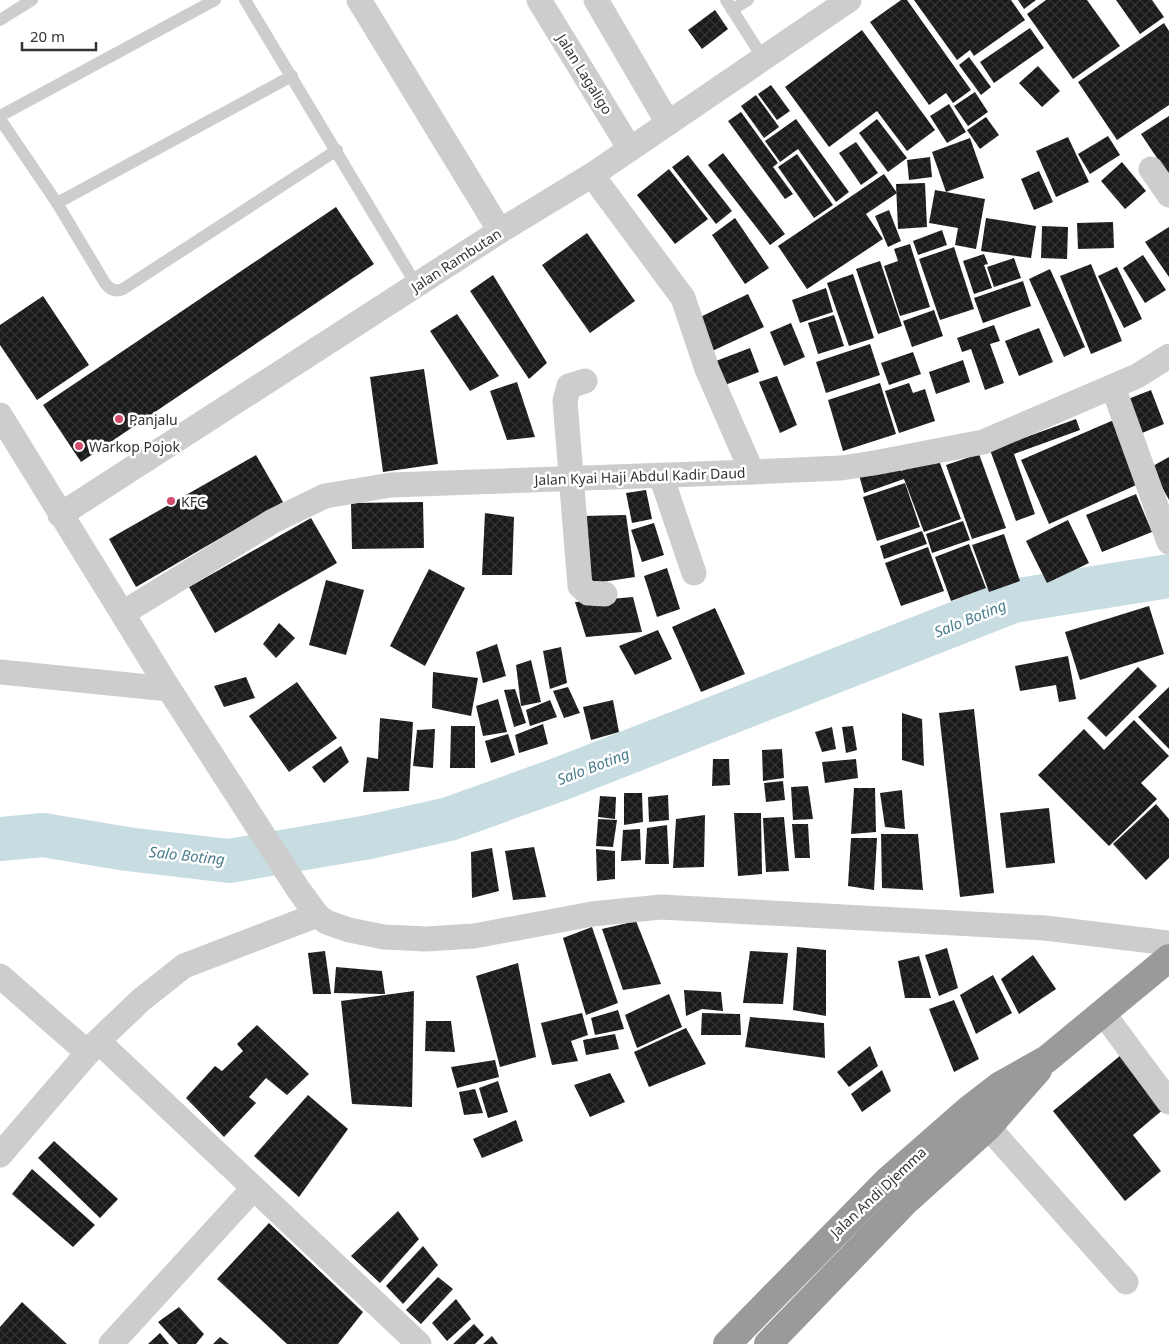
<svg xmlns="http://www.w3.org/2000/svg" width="1169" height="1344" viewBox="0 0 1169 1344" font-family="'Noto Sans',sans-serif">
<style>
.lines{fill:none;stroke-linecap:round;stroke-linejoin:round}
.river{stroke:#c7dde2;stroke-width:44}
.building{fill:url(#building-cross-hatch)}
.lane{stroke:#cdcdcd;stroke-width:12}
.street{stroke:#cdcdcd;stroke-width:25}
.highway{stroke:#9a9a9a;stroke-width:28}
.poi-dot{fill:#d14d6b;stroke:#fff;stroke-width:2}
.labels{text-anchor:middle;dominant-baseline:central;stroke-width:5;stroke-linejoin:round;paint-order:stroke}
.street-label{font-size:14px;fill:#333;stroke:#fff}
.poi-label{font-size:14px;fill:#333;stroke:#fff;text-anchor:start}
.water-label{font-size:15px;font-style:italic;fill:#497c8c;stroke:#fff}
</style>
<defs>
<pattern id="building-cross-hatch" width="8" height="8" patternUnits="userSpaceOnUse" patternTransform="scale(1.25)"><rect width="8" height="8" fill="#1a1a1a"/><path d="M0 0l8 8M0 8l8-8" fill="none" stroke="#333"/></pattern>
</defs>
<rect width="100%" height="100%" fill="#fff"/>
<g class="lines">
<polyline class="river" points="0,839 43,835 127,849 229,861 369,837 449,819 560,779 1013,601 1169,576"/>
</g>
<g class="building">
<polygon points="901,0 907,0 971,90 953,103 946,93 929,105 870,22"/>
<polygon points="914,0 1011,0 1025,20 974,56 970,50 957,60"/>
<polygon points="1018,0 1036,0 1024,9"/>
<polygon points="1046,0 1087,0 1120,46 1073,79 1027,14"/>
<polygon points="1116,0 1152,0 1164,17 1140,34"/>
<polygon points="715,10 728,29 702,49 688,30"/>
<polygon points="1164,23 1169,31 1169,105 1117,140 1078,82"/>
<polygon points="1030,28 1044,48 994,83 980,62"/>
<polygon points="862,30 935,130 907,151 877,111 829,147 785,87"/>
<polygon points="969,57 991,87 981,95 959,65"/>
<polygon points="1038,66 1060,91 1042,107 1019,83"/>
<polygon points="771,85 790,111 777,120 758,94"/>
<polygon points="975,92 988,112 968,126 954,106"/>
<polygon points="756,95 779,127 764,138 741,106"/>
<polygon points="949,104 966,132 947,143 930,116"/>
<polygon points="741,112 778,163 773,167 793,194 785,199 728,121"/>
<polygon points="1169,116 1169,176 1141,134"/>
<polygon points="986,117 999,135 980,149 967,130"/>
<polygon points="796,119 849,192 836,202 798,149 780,162 765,141"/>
<polygon points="877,119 907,158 888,172 859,133"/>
<polygon points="1108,136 1120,155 1090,174 1078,154"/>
<polygon points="1068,137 1089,182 1056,197 1036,151"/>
<polygon points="970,138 984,178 946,192 932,152"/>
<polygon points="856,142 878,173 861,185 839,153"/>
<polygon points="723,153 785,234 770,245 708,165"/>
<polygon points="797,154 833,205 814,218 778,167"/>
<polygon points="688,155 732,211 716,224 672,167"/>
<polygon points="930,157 932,177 909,180 907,160"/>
<polygon points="1122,162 1146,191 1125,209 1101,181"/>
<polygon points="669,169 708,219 675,244 637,195"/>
<polygon points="1039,171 1053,202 1034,210 1021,179"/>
<polygon points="884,174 897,193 866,214 883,239 807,289 778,246"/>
<polygon points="925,183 927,227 898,229 896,184"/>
<polygon points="935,190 985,199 976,249 955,245 958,228 929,223"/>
<polygon points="336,207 374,264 81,462 43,405"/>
<polygon points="889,210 901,241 888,247 875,216"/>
<polygon points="735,218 769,268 745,284 712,235"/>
<polygon points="986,218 1036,226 1031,258 981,251"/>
<polygon points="1113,222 1114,248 1078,249 1077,223"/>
<polygon points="1042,226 1068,227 1067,259 1041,258"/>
<polygon points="1169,227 1169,277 1145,242"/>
<polygon points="942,230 947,245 918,255 913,241"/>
<polygon points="587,233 635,301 590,333 542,265"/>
<polygon points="910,244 930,307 900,316 884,266 898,261 894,249"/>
<polygon points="954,247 974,309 940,320 919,259"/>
<polygon points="984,254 988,264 984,265 992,288 974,294 963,261"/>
<polygon points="1143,255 1166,290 1145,303 1123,268"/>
<polygon points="1014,258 1021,278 994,287 987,267"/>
<polygon points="880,261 902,326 878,334 856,269"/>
<polygon points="1091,264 1122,341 1091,354 1060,276"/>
<polygon points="1117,267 1142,319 1124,328 1098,276"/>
<polygon points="1050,269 1085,347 1064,357 1029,279"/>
<polygon points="853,274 874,338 849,346 827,283"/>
<polygon points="493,275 547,363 529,379 470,291"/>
<polygon points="1023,281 1031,306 983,323 974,298"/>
<polygon points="826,288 833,312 800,323 792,300"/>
<polygon points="748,294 764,327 710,352 694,320"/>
<polygon points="43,296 89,365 37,400 0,345 0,325"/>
<polygon points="934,310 943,336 912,347 903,321"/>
<polygon points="457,314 499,376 470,391 430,331"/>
<polygon points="834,315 844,346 818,354 808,323"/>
<polygon points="791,323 805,357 784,366 770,332"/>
<polygon points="994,325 1000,341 990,344 1004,383 985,390 971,349 962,352 957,338"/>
<polygon points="1039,328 1053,362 1019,376 1005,341"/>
<polygon points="870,344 880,375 826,393 816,362"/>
<polygon points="750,348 759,372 717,388 708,364"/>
<polygon points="913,352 921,374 889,385 881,363"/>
<polygon points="963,360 970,382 936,394 929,372"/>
<polygon points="424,369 438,464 383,472 370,377"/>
<polygon points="777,376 797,425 780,433 759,382"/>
<polygon points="517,382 535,437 507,440 490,391"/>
<polygon points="880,383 896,434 843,451 828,400"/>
<polygon points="909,383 913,393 925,389 935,421 899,433 885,391"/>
<polygon points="1151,390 1164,424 1142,433 1128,399"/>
<polygon points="1076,419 1080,430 1014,454 1035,514 1016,521 990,450"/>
<polygon points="1116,419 1143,482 1049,524 1021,460"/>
<polygon points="979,454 1006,528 972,539 946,465"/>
<polygon points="256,455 283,502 136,587 109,539"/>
<polygon points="1169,457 1169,500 1151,467"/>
<polygon points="938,458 961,519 924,532 904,479 864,493 859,475 898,461 901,471"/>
<polygon points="905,483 920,527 877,541 863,497"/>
<polygon points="646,490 652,519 632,523 626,493"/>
<polygon points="1136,494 1152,532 1102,552 1086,515"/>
<polygon points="423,502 424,548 352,549 351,503"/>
<polygon points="485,513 514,517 512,575 482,575"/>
<polygon points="626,515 635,577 589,584 583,516"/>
<polygon points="311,518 337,563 215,633 189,587"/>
<polygon points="1068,520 1089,563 1047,583 1026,541"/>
<polygon points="963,521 970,540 932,553 926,534"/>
<polygon points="654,523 664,555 642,562 631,530"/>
<polygon points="922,531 927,544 884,559 880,546"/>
<polygon points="1004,534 1020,581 989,592 972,545"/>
<polygon points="969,544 986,588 951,601 935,557"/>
<polygon points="928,547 944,591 901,606 885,563"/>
<polygon points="667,568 680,609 657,617 644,576"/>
<polygon points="429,569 465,588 425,666 390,646"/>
<polygon points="326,580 364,590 346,655 309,645"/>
<polygon points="633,597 642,632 586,637 575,602"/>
<polygon points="1149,606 1164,654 1080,680 1065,632"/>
<polygon points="715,608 745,674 701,692 672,627"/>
<polygon points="279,623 295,638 276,658 263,644"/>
<polygon points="658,630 672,659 635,675 619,646"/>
<polygon points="497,644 506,676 483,683 476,652"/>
<polygon points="561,647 567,683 550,689 543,651"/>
<polygon points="1068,656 1076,699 1059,702 1056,685 1020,691 1015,666"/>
<polygon points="531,660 541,702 521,706 516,665"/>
<polygon points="1138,667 1157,686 1106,737 1087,718"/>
<polygon points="433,672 478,678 471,716 432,708"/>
<polygon points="246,677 255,698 224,707 214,686"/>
<polygon points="297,682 337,738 289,772 249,716"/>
<polygon points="568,687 580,713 564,718 553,691"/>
<polygon points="1169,687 1169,749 1138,717"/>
<polygon points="515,689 526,723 514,727 504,690"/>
<polygon points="498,699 507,732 483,736 476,706"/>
<polygon points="550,700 557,717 530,726 526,710"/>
<polygon points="613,700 619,732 591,740 583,707"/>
<polygon points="974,709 994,893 960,897 939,713"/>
<polygon points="902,713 922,719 924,766 902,760"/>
<polygon points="380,718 413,722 409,791 363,792 367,757 378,759"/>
<polygon points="1134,720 1169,756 1141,783 1157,799 1109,846 1038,775 1084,729 1104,750"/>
<polygon points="543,724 548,744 519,753 515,735"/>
<polygon points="451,726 475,726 475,768 450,768"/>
<polygon points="853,726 857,750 846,753 842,727"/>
<polygon points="832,727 836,749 822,752 815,732"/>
<polygon points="435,729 433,768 413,766 417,730"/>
<polygon points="508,734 515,755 491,763 485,741"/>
<polygon points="341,746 349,762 324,783 312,767"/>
<polygon points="782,749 784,778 763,781 762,750"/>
<polygon points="713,759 729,759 730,785 712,786"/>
<polygon points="856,759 858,778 825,783 822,762"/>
<polygon points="783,781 785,800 766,802 764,783"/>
<polygon points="808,786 813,819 793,820 791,787"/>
<polygon points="854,788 875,788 876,832 851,834"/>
<polygon points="902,790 905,829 885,827 880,793"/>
<polygon points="624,793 642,793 643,822 624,825"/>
<polygon points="668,795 669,820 649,822 648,797"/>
<polygon points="600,796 616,797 615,819 598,817"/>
<polygon points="1156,804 1169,819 1169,858 1146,880 1113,844"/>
<polygon points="1049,808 1055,863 1006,868 1000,813"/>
<polygon points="734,813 761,813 762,874 738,876"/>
<polygon points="705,815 704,867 673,868 676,819"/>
<polygon points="784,817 789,871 766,872 763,818"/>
<polygon points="598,819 617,820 613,847 596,846"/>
<polygon points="792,824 808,824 810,858 795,858"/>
<polygon points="667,825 669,864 645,864 647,828"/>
<polygon points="640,829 641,860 621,861 623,830"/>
<polygon points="881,834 918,834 923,890 882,888"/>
<polygon points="851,838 877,838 874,890 848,886"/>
<polygon points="534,847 546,897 513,900 505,851"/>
<polygon points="492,848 499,891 472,898 471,852"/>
<polygon points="596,849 615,851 615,879 597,881"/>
<polygon points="636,921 661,984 623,990 602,929"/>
<polygon points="592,927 618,1003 586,1015 563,938"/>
<polygon points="797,947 826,950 826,1016 793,1010"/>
<polygon points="947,948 958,988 939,996 925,955"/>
<polygon points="325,951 331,994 313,994 308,953"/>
<polygon points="750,951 788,953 783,1004 743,1003"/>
<polygon points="1033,955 1056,989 1019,1014 1001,979"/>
<polygon points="919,956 931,998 905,998 898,961"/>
<polygon points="518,963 536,1057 500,1067 476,976"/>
<polygon points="336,967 382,971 385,994 334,993"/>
<polygon points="993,975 1012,1013 976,1034 960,995"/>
<polygon points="684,990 721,992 723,1011 702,1009 686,1016"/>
<polygon points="414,991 412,1107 352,1104 341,1001"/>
<polygon points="669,994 682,1027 637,1048 625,1015"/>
<polygon points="954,1000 979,1059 954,1072 929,1009"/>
<polygon points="618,1010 624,1029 595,1035 591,1018"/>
<polygon points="582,1013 588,1035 571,1041 578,1061 552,1065 541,1023"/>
<polygon points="702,1013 740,1014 741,1035 701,1035"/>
<polygon points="750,1017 824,1023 825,1058 745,1047"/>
<polygon points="426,1021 451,1021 455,1052 425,1051"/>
<polygon points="257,1025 309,1074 287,1095 266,1078 249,1097 256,1103 224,1137 186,1098 215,1066 222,1071 243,1051 237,1044"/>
<polygon points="686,1028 706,1064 649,1087 634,1052"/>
<polygon points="615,1034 619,1049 586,1055 583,1040"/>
<polygon points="870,1046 878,1066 849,1087 837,1072"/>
<polygon points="1121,1055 1165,1108 1133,1135 1161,1171 1125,1201 1053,1111"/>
<polygon points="495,1060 499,1077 457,1088 451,1067"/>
<polygon points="882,1070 891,1091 862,1112 851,1094"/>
<polygon points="610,1073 625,1102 590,1117 574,1085"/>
<polygon points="498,1081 508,1112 488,1118 479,1088"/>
<polygon points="475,1089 483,1113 464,1115 459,1092"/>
<polygon points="308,1095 348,1129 299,1197 254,1156"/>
<polygon points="516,1120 523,1141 482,1158 473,1139"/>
<polygon points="54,1141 118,1199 100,1218 38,1158"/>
<polygon points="32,1169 95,1225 73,1247 12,1194"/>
<polygon points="398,1211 419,1239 380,1283 351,1256"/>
<polygon points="269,1223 363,1312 338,1344 287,1344 217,1279"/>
<polygon points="423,1246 438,1265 403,1304 386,1286"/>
<polygon points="438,1277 453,1289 421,1324 406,1310"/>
<polygon points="456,1299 471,1319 447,1341 432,1323"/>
<polygon points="22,1302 67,1344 0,1344 0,1327"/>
<polygon points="179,1307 204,1334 196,1344 178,1344 158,1322"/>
<polygon points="474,1324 484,1335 475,1344 453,1344"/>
<polygon points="160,1333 169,1344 148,1344"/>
<polygon points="492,1336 498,1344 483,1344"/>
<polygon points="220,1337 229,1344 213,1344"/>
</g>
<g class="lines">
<g class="lane">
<polyline points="245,0 417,286"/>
<polyline points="726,0 763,58"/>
<polyline points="732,10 748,0"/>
<polyline points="0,20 32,0"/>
<polyline points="0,116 215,0"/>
<path d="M0,119L57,203L105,283C110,290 116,292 123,289L337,150"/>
<polyline points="57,203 292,76"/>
</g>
<g class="street">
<polyline points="359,0 500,231"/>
<polyline points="539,0 630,149"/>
<polyline points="596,0 668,123"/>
<polyline points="1151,169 1169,195"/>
<polyline points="592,175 683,298 707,369 752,472"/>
<polyline points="585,381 569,386 565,401 580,586 588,593 605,594"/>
<polyline points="1113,387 1169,542"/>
<polyline points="0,415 169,689 298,889 317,915 326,922 349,930 384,937 426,939 474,936 592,914 661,907 1045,928 1169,943"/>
<polyline points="661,476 694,573"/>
<polyline points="60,515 500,231 592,175 849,0"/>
<polyline points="123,613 273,521 325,496 391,485 752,472 841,468 874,463 983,442 1137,376 1169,356"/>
<polyline points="0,672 169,689"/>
<polyline points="0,976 88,1053"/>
<polyline points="1103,1013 1169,1102"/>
<polyline points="98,1041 419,1344"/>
<polyline points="988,1127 1126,1282"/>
<polyline points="0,1155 98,1041 141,1000 184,966 317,915"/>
<polyline points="111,1344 253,1189"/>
</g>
<g class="highway">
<polyline points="727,1344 887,1181 968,1110 999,1086 1047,1059 1169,958"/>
<polyline points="768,1344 906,1201 988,1127 1038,1070"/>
</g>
</g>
<g class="poi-dot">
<circle cx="119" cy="419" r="5"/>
<circle cx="79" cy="446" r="5"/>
<circle cx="171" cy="501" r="5"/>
</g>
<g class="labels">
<g class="street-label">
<text transform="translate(585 74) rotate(58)">Jalan Lagaligo</text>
<text transform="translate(456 260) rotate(-33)">Jalan Rambutan</text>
<text transform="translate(640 476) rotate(-2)">Jalan Kyai Haji Abdul Kadir Daud</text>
<text transform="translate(878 1192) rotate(-43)">Jalan Andi Djemma</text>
</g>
<g class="poi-label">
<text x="129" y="419">Panjalu</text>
<text x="89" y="446">Warkop Pojok</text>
<text x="181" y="501">KFC</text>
</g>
<g class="water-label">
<text transform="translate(970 618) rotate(-22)">Salo Boting</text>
<text transform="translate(593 766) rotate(-21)">Salo Boting</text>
<text transform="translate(187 855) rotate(6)">Salo Boting</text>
</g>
</g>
<path d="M22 42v8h74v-8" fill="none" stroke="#333333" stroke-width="2.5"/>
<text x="30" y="42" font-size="15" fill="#333333" stroke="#ffffff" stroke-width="4" paint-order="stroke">20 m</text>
</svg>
